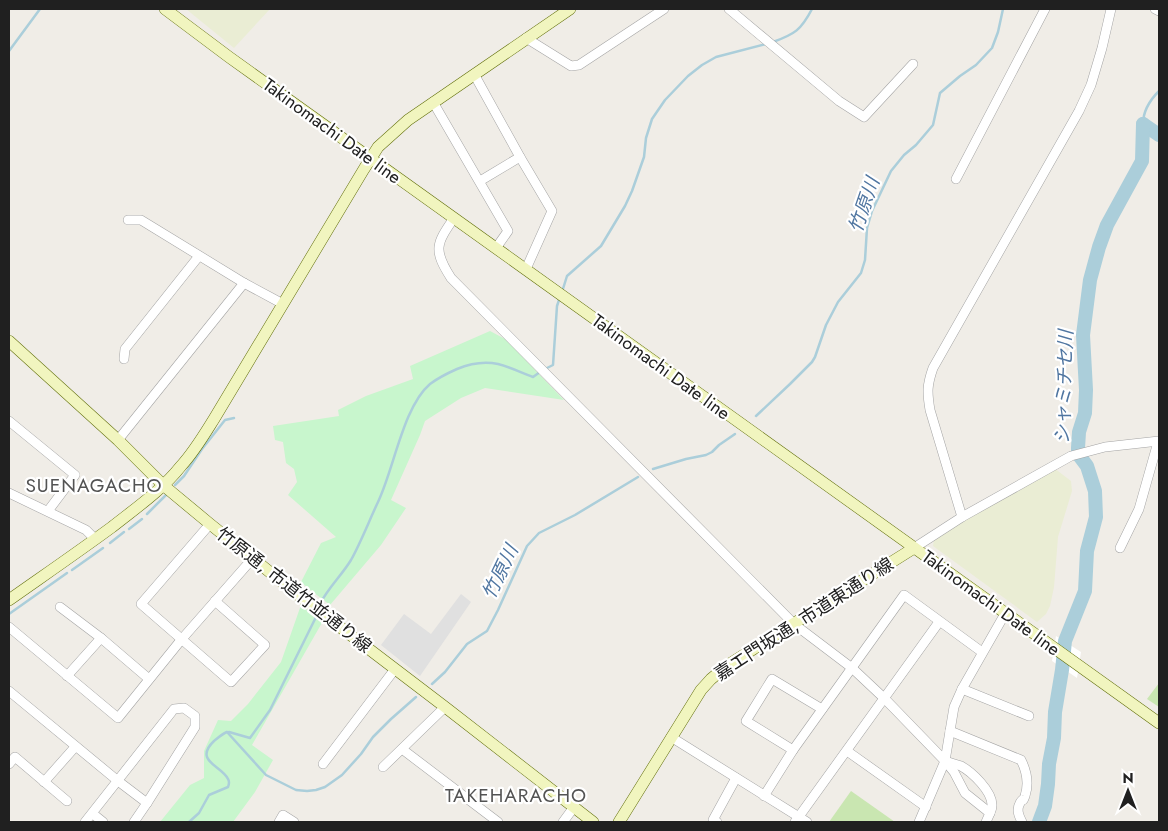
<svg xmlns="http://www.w3.org/2000/svg" width="1168" height="831" viewBox="0 0 1168 831" font-family="Jost,'Noto Sans JP',sans-serif">
<style>
.farmland{fill:#eaedd4}
.grass{fill:#c9e6b1}
.park{fill:#c8f6cd}
.parking{fill:#e0e0e0}
.pier{fill:#fff}
.lines{fill:none;stroke-linecap:round;stroke-linejoin:round}
.stream{stroke:#abceda;stroke-width:2.5}
.river{stroke:#abceda;stroke-width:14}
.street-casing{stroke:#a4a4a4;stroke-width:10}
.secondary-casing{stroke:#63700d;stroke-width:12}
.street{stroke:#fff;stroke-width:9}
.secondary{stroke:#f1f5bf;stroke-width:11}
.labels{text-anchor:middle;dominant-baseline:central;stroke-width:4.5;stroke-linejoin:round;paint-order:stroke}
.street-label{font-size:18px;fill:#202020;stroke:#fff}
.water-label{font-size:19px;font-style:italic;fill:#5076a1;stroke:#fff}
.neighbourhood-label{font-size:19px;letter-spacing:1px;fill:#535353;stroke:#fff}
</style>
<rect width="100%" height="100%" fill="#f0ede7"/>
<g class="farmland">
<polygon points="186,9 270,9 234,48"/>
<polygon points="1054,468 1071,481 1072,491 1058,537 1054,587 1050,606 1046,614 1037,622 933,546 934,540 993,503"/>
</g>
<g class="grass">
<polygon points="1159,683 1159,707 1147,699"/>
<polygon points="851,791 895,822 829,822"/>
</g>
<g class="park">
<polygon points="490,331 505,339 564,400 485,388 461,398 425,421 420,435 391,500 406,508 381,545 330,605 309,589 301,582 321,543 336,537 288,495 297,482 294,469 286,463 283,442 275,440 273,426 339,416 338,410 366,396 413,379 410,366"/>
<polygon points="301,605 323,621 252,745 273,760 255,792 233,822 160,822 190,785 204,778 204,751 218,720 231,721 248,704 281,662"/>
</g>
<polygon class="parking" points="461,594 471,602 420,676 381,645 404,614 431,634"/>
<polygon class="pier" points="1056,636 1081,652 1077,678 1052,661"/>
<g class="lines">
<g class="stream">
<path d="M773,42C795,34 801,30 812,9"/>
<polyline points="9,51 40,9"/>
<path d="M1143,124C1143,110 1150,100 1159,91"/>
<polyline points="562,292 567,276 601,246 625,206 632,191 644,157 646,138 652,119 665,100 688,76 702,65 716,57 766,44"/>
<polyline points="545,369 553,365 557,306 560,297"/>
<polyline points="756,416 790,384 812,362 815,357 826,325 838,302 861,273 865,260 867,228 872,211 891,171 904,155 916,145 933,125 940,93 960,76 976,65 992,48 998,32 1003,9"/>
<polyline points="653,469 686,459 706,455 712,452 719,445 735,434"/>
<polyline points="175,485 184,476 202,449 225,420 234,418"/>
<polyline points="147,514 166,495"/>
<polyline points="129,529 142,519"/>
<polyline points="110,543 124,532"/>
<polyline points="72,570 103,548"/>
<path d="M320,604C328,588 342,575 351,560C361,542 369,521 378,502C394,469 403,407 430,384C438,378 448,373 457,369C469,364 484,361 498,364C510,367 522,373 533,377L540,372"/>
<polyline points="9,614 67,573"/>
<polyline points="432,684 445,672 467,644 487,631 498,610 527,546 539,533 575,515 638,477"/>
<polyline points="227,732 266,775 296,790 307,791 316,790 325,787 342,775 361,754 373,737 391,719 416,697"/>
<polyline points="229,732 250,738 270,710 317,615"/>
<path d="M189,822L199,813L209,795L228,787C229,784 230,782 228,779C222,766 193,761 214,741C219,737 222,734 227,732"/>
</g>
<g class="river">
<polyline points="1143,124 1159,135"/>
<polyline points="1039,822 1045,806 1048,784 1049,764 1054,738 1055,712 1062,670 1065,641 1085,591 1087,551 1096,517 1095,491 1087,466 1078,454 1078,448 1079,432 1085,413 1086,390 1083,335 1090,280 1099,247 1107,225 1142,161 1143,124"/>
</g>
<defs>
<g id="street">
<polyline points="729,9 839,101 864,117 913,64"/>
<polyline points="1155,9 1159,11"/>
<polyline points="526,38 571,66 579,65 664,9"/>
<polyline points="474,74 520,157 552,211 526,269"/>
<polyline points="433,102 508,231 496,248"/>
<polyline points="956,179 1045,9"/>
<polyline points="480,181 520,157"/>
<path d="M454,218C436,244 433,250 451,278L794,624L852,668L885,699L945,761L954,772L965,793L990,813L986,822"/>
<polyline points="128,220 141,220 244,283 283,304"/>
<polyline points="124,359 125,349 199,256"/>
<polyline points="9,421 75,475 48,511"/>
<polyline points="118,440 244,283"/>
<polyline points="9,493 86,530 95,539"/>
<path d="M962,517L930,410C927,392 927,385 933,368L1079,111L1091,85L1102,48L1111,9"/>
<polyline points="210,524 141,604 231,682 265,645 215,601"/>
<polyline points="914,548 962,517 1071,456 1105,447 1159,441"/>
<polyline points="1120,548 1139,509 1158,442"/>
<polyline points="60,607 101,638 149,679"/>
<polyline points="9,627 118,718 181,640 253,558"/>
<polyline points="67,676 101,638"/>
<polyline points="962,689 1029,716"/>
<polyline points="9,691 118,781 147,803"/>
<path d="M950,731L1021,760C1027,772 1029,784 1025,796C1022,804 1024,796 1020,803C1016,810 1019,816 1022,822"/>
<polyline points="671,737 807,822"/>
<polyline points="402,749 498,822"/>
<polyline points="793,750 746,721 772,679 822,709"/>
<polyline points="847,751 926,807"/>
<path d="M945,761C950,763 956,764 961,766C972,772 992,791 992,805C992,808 991,811 990,813"/>
<polyline points="9,764 15,757 67,801"/>
<polyline points="323,764 395,669"/>
<polyline points="383,767 445,707"/>
<polyline points="44,782 75,747"/>
<polyline points="764,796 793,750 904,595 982,652"/>
<polyline points="93,814 103,822"/>
<polyline points="85,822 174,709 184,708 195,716 195,727 147,803 134,822"/>
<polyline points="279,822 283,815 294,822"/>
<polyline points="563,822 574,807"/>
<polyline points="717,822 713,820 736,778"/>
<polyline points="795,822 939,622"/>
<polyline points="919,822 945,761 954,707 962,689 1006,612"/>
</g>
<g id="secondary">
<polyline points="165,9 229,57 1159,723"/>
<polyline points="9,341 118,440 163,485 210,524 302,598 445,707 593,822"/>
<path d="M9,600C43,576 78,552 112,527C136,508 162,490 181,466C194,452 204,435 214,419L364,169L378,147L408,120L570,9"/>
<polyline points="619,822 701,690 711,679 728,665 914,548"/>
</g>
</defs>
<use href="#street" class="street-casing"/>
<use href="#secondary" class="secondary-casing"/>
<use href="#street" class="street"/>
<use href="#secondary" class="secondary"/>
</g>
<g class="labels">
<g class="street-label">
<text transform="translate(332 131) rotate(36)">Takinomachi Date line</text>
<text transform="translate(661 367) rotate(36)">Takinomachi Date line</text>
<text transform="translate(294 590) rotate(38)">竹原通, 市道竹並通り線</text>
<text transform="translate(991 603) rotate(36)">Takinomachi Date line</text>
<text transform="translate(804 619) rotate(-33)">嘉エ門坂通, 市道東通り線</text>
</g>
<g class="water-label">
<text transform="translate(864 205) rotate(-71)">竹原川</text>
<text transform="translate(1064 387) rotate(-88)">シャミチセ川</text>
<text transform="translate(500 572) rotate(-64)">竹原川</text>
</g>
<g class="neighbourhood-label">
<text x="94" y="485">SUENAGACHO</text>
<text x="516" y="795">TAKEHARACHO</text>
</g>
</g>
<rect width="1168" height="831" fill="none" stroke="#202020" stroke-width="20"/>
<g transform="translate(1128 791)" stroke="#ffffff" stroke-width="4" paint-order="stroke">
<path d="M0-4L9 19L0 12L-9 19Z" fill="#202020"/>
<text y="-8" font-size="14" font-weight="bold" text-anchor="middle" fill="#202020">N</text>
</g>
</svg>
